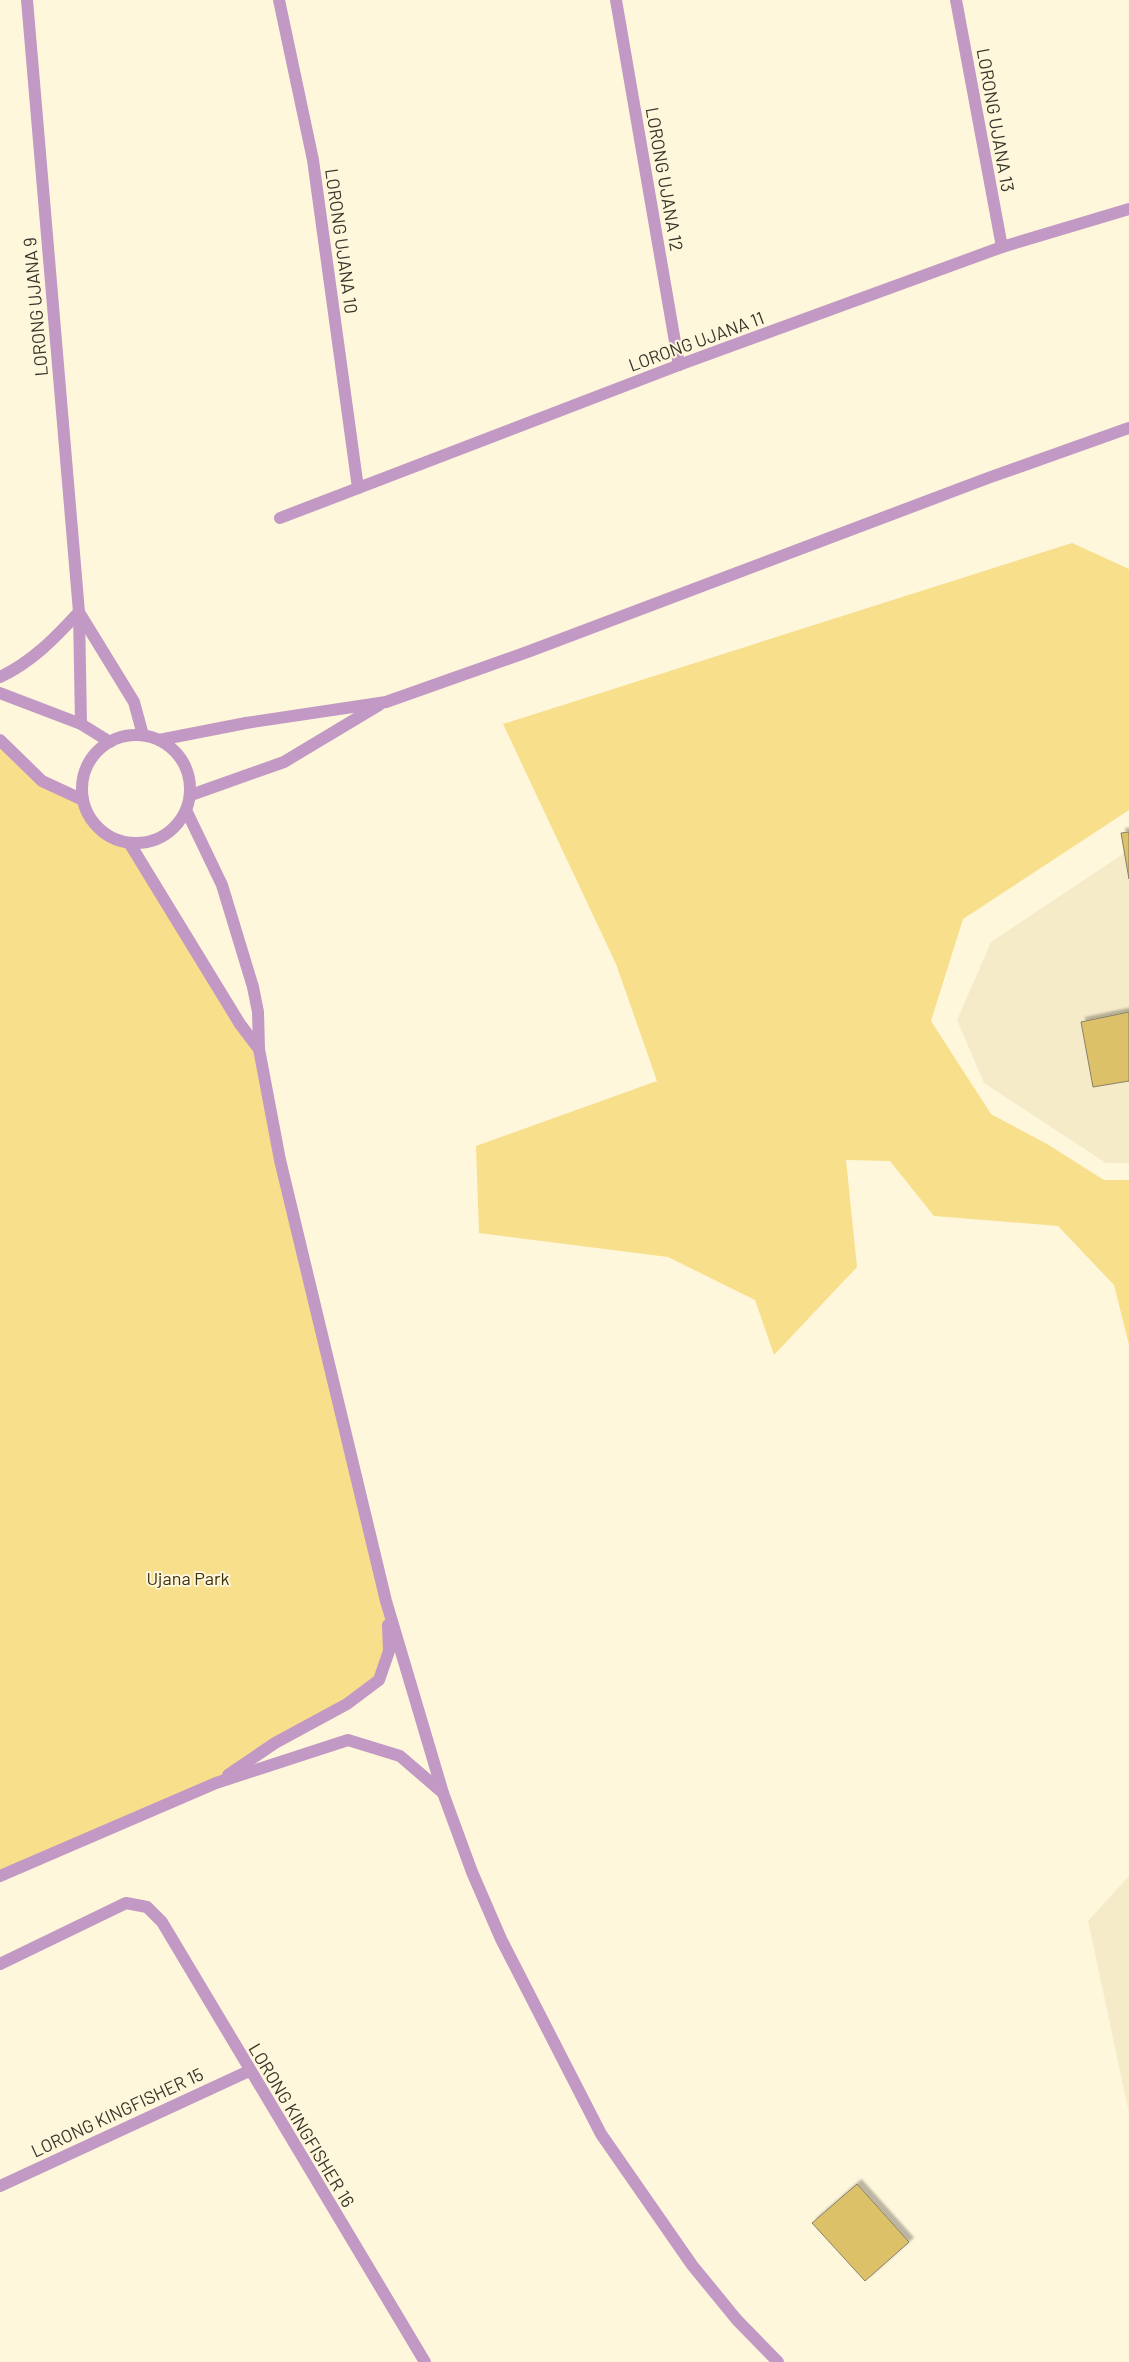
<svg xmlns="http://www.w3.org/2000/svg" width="1129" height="2362" viewBox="0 0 1129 2362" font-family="Barlow,sans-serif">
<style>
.built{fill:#f5ebc9}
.green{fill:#f8df8c}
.building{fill:#ddc168;stroke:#888069;filter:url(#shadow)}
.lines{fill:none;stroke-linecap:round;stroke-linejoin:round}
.minor{stroke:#c298c4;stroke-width:12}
.labels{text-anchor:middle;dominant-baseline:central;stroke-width:4;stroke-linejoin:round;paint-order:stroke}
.street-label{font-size:18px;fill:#38342a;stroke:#fff7dc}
.park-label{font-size:18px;fill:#3c3108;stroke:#fff7dc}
</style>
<defs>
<filter id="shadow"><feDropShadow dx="4.5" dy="-4.5" stdDeviation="1" flood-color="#0004"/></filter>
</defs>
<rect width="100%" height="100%" fill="#fff7dc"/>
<g class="built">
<polygon points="1129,850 1129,1163 1106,1163 984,1083 957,1020 991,942"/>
<polygon points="1129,1876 1129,2113 1088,1921"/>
</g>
<g class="green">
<polygon points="1072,543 1129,569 1129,810 963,919 931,1021 991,1114 1047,1144 1104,1180 1129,1180 1129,1345 1114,1285 1058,1226 934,1216 890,1161 846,1160 857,1267 774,1355 755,1300 668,1257 479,1233 476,1146 657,1081 616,964 503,724"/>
<path d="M0,740L42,781L83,800C92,827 102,837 130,844L259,1049L386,1601L389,1651L379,1680L216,1783L0,1876Z"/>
</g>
<g class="building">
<polygon points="1129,832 1129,879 1121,833"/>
<polygon points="1129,1012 1129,1081 1093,1087 1081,1022"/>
<polygon points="857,2184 909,2242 865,2281 812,2223"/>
</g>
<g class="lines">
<g class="minor">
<polyline points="27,0 79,612 81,724"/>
<polyline points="279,0 313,160 358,488"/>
<polyline points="616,0 679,365"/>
<polyline points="956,0 1002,247"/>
<polyline points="280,518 679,365 1002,247 1129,209"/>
<polyline points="80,614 134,702 143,735"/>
<path d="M0,677C32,662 55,638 79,612"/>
<polyline points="0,693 81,724 110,742"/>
<circle cx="136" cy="789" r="54"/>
<polyline points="0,740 42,781 83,800"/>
<polyline points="159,740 246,723 386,702 530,651 988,478 1129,428"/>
<polyline points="191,795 284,762 379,705"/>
<polyline points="187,812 222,885 253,987 258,1012 259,1049 280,1160 386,1601 443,1793 472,1872 501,1939 601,2134 692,2265 737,2320 778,2362"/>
<polyline points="130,844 240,1024 259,1049"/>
<polyline points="228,1775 275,1743 347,1704 379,1680 389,1651 388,1625"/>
<polyline points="0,1876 216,1783 348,1740 400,1756 443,1793"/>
<polyline points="0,1964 126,1903 147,1907 162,1922 425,2362"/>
<polyline points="0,2186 249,2071"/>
</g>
</g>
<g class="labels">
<g class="street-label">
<text transform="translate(996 120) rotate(80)">LORONG UJANA 13</text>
<text transform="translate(665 179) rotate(80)">LORONG UJANA 12</text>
<text transform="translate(342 241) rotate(82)">LORONG UJANA 10</text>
<text transform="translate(35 307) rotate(-95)">LORONG UJANA 9</text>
<text transform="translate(696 341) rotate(-20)">LORONG UJANA 11</text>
<text transform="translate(117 2112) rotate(-25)">LORONG KINGFISHER 15</text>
<text transform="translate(302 2125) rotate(59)">LORONG KINGFISHER 16</text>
</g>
<g class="park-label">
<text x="188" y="1578">Ujana Park</text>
</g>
</g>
</svg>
